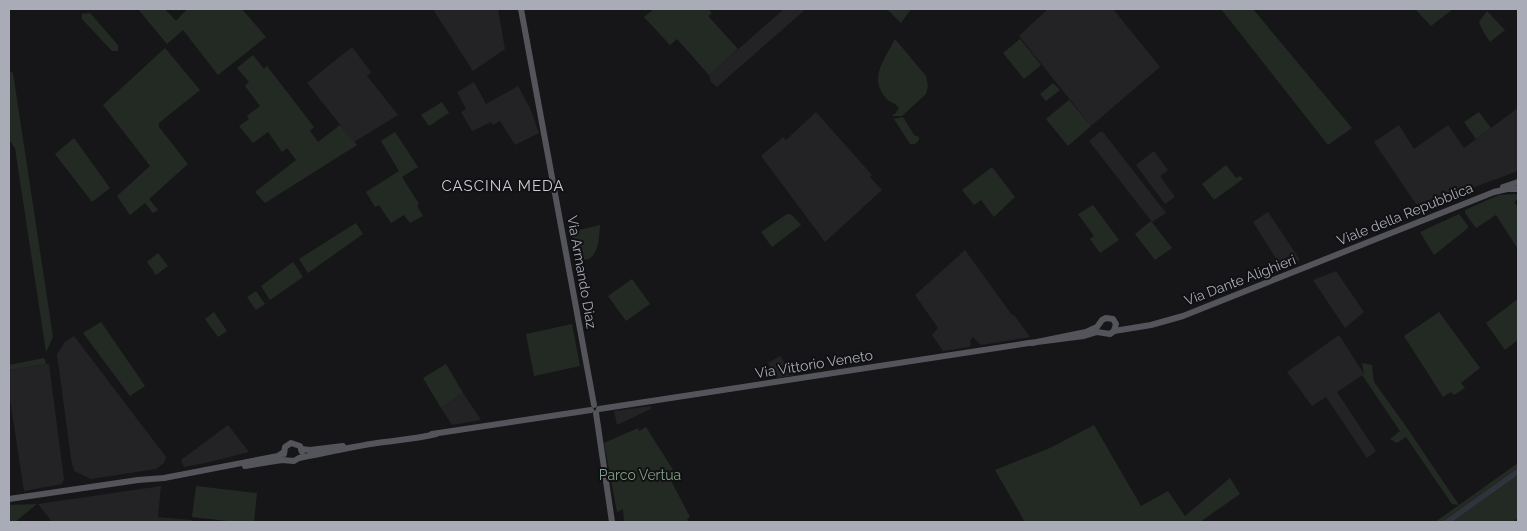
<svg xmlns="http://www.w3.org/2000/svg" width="1527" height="531" viewBox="0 0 1527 531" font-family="Raleway,sans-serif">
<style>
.built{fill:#232225}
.green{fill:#232a24}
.water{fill:#2f343c}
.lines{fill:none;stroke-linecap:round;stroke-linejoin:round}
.major{stroke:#54545b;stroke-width:6}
.labels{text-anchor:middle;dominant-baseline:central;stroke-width:4;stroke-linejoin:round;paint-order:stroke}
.street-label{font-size:14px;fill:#a9abb6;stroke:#111113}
.park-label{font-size:14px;fill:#82a089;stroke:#111113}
.neighbourhood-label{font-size:15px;letter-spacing:1px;fill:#cacbd3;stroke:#111113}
</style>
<rect width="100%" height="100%" fill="#161618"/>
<g class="built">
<polygon points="437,9 498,9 505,49 473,71 434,11"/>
<polygon points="784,9 806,9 717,87 711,82 709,75"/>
<polygon points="1048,9 1113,9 1160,67 1091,126 1019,36"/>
<polygon points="352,47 371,72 367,76 398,115 354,142 307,83"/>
<polygon points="474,82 486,104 518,86 530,108 539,133 515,145 500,121 493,125 491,122 472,131 461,112 466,109 457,92"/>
<polygon points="1518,108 1518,171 1472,188 1473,192 1451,201 1450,197 1446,199 1433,207 1416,204 1374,142 1399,125 1414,149 1448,125 1464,148"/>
<polygon points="816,112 872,175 870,177 882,190 825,242 761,156 783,137 786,140"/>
<polygon points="1100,132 1103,132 1166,213 1152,222 1089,141"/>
<polygon points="1154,151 1168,170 1160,176 1175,197 1165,204 1136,165"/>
<polygon points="1268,212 1300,260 1282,268 1253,222"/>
<polygon points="965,250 1012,315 1014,315 1030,337 981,345 973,337 970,340 971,344 969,347 943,351 932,335 938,328 915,295"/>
<polygon points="1336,271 1364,312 1345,328 1313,280"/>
<polygon points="1339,335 1364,374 1337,392 1376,451 1367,458 1326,397 1312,406 1287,372"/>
<polygon points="74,336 166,457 164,463 156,469 91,479 74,471 71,459 57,354 65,342"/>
<polygon points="780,356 794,375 777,378 768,363"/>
<polygon points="46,364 49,364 64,479 62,484 24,491 9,393 9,370"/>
<polygon points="463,393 481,420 452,425 441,408"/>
<polygon points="651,406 651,409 617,425 614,411"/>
<polygon points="228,425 249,452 206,463 184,467 181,460"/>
<polygon points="161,486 158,517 192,520 191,522 52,522 38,504"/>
</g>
<g class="green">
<polygon points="138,9 165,9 176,21 187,9 242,9 266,37 218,75 183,30 167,44"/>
<polygon points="654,9 708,9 712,13 708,16 738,49 709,75 677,39 670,45 644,17"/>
<polygon points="887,9 911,9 901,23"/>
<polygon points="1221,9 1253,9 1352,128 1328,145"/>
<polygon points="1415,9 1453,9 1431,26"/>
<polygon points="1487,11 1505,30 1490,42 1483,31 1479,22"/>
<polygon points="90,13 118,45 118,51 112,51 82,19 82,14"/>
<path d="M895,39L926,76L928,86L926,94L902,116H893L892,115L895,114L899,108C896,103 890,103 886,98C868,78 885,59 895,39Z"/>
<polygon points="1020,39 1041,65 1024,79 1003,53"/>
<polygon points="165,48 200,90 159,123 159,127 188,164 149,199 158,210 153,213 145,203 130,215 117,196 150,166 103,105"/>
<polygon points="253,55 264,69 267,66 314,127 310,131 318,142 340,125 357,145 265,203 255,192 296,160 287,148 282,152 268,132 253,143 239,126 249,119 247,116 260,106 245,86 249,82 237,68"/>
<polygon points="9,71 13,73 53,337 46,352 15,148 9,140"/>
<polygon points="1053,83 1060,90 1046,101 1040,94"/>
<polygon points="1069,100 1091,126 1068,146 1046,119"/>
<polygon points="442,102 449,113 429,126 421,115"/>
<polygon points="1479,112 1491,128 1476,139 1464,122"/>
<polygon points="903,117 914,135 919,137 919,140 915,144 910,144 894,119"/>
<polygon points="395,132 418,167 402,177 419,204 417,206 423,216 410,223 404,215 391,223 379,205 375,207 366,192 399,171 381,141"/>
<polygon points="74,138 110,188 92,202 55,154"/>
<polygon points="1226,165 1236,178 1240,176 1243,179 1214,200 1202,184"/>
<polygon points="992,167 1015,197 994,217 981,200 974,205 962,190"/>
<polygon points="1518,194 1518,199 1514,202 1518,208 1518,249 1496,215 1476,228 1465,213 1465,210 1499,195"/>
<polygon points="1093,205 1119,240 1100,253 1090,239 1094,236 1078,214"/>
<polygon points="787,214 792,215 801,225 772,247 761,232"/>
<polygon points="1459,214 1468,226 1468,228 1434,255 1420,232"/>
<polygon points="1151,221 1172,248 1155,260 1135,234"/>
<polygon points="356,223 363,234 308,273 299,259"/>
<path d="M600,225C599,236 599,258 585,260L574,246L571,232Z"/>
<polygon points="158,253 168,266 156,275 147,262"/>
<polygon points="293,262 303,277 270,300 261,286"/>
<polygon points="632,279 650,304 626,321 608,296"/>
<polygon points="256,291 265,304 256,310 247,297"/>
<polygon points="1518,299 1518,340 1505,350 1486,323"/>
<polygon points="214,312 227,331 218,337 205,319"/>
<polygon points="1439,312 1480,368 1461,383 1465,388 1454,395 1451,392 1443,397 1404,336"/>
<polygon points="101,322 145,386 130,396 83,333"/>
<polygon points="572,324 580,366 534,376 526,334"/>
<polygon points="44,358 46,364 9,370 9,365"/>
<polygon points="1362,363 1372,365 1374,382 1405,425 1459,505 1518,463 1518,468 1442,522 1435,522 1459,505 1452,504 1406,437 1397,443 1390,439 1400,431 1362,375 1364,373"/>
<polygon points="446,364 463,393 441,408 423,378"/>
<polygon points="1094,425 1141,506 1168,491 1185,516 1230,478 1240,494 1200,522 1025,522 995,470 1050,448"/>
<polygon points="646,427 675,473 670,474 669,477 690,517 687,519 688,522 624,522 623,509 617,512 604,443 638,428 639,431"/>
<polygon points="1518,475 1518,518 1512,522 1452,522"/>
<polygon points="196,486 257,493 254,522 237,522 192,517"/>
<polygon points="37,504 15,522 9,522 9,505"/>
</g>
<polygon class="water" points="1518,468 1518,475 1452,522 1442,522"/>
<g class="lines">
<g class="major">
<polyline points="521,9 594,405"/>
<polyline points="1503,187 1518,182"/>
<polyline points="1114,331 1151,325 1183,316 1494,192 1507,189 1518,189"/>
<polyline points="599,409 1029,343 1084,336 1097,332 1110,334 1114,331 1116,324 1113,319 1106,318 1102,320 1097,327 1086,332 1032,343"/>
<polyline points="596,413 612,522"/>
<polyline points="432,434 591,410"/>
<polyline points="301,449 310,450 343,446"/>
<polyline points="284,454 285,447 291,443 300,446 302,452"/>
<path d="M245,466L282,460L294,461L299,458C325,453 351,447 377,443C398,440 415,439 436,434"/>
<polyline points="9,499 138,480 164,478 278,456 284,452"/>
</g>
</g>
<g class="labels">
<g class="street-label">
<text transform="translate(1405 214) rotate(-22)">Viale della Repubblica</text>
<text transform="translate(582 272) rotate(80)">Via Armando Diaz</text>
<text transform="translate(1240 280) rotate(-21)">Via Dante Alighieri</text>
<text transform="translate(814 364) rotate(-9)">Via Vittorio Veneto</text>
</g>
<g class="park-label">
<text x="640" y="475">Parco Vertua</text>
</g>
<g class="neighbourhood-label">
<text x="503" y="186">CASCINA MEDA</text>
</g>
</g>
<rect width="1527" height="531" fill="none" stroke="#a9abb6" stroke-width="20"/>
</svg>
